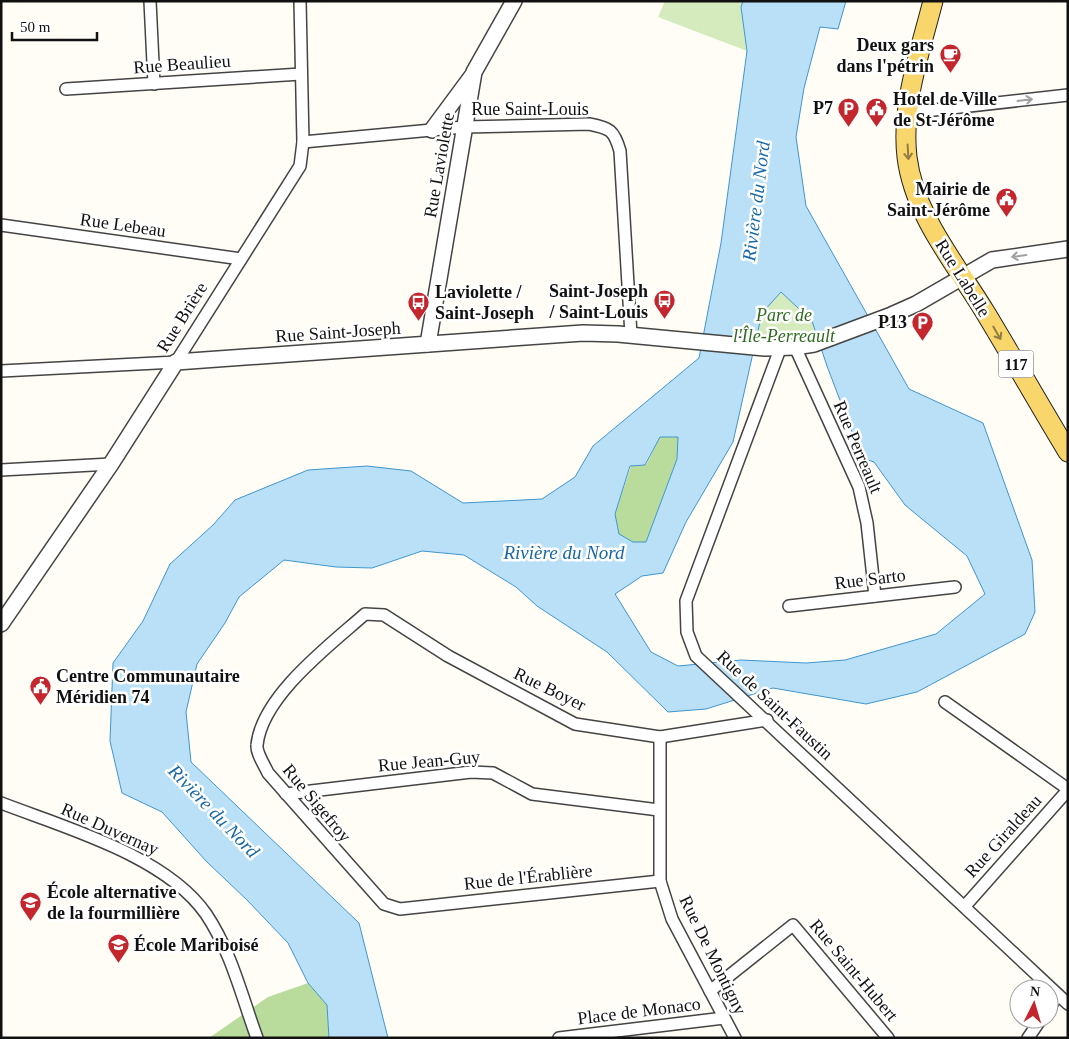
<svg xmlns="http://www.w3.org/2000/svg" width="1069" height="1039" viewBox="0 0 1069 1039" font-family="'Times New Roman',serif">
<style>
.green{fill:#d5ebbd}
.forest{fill:#b9dc9c}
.water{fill:#b9e0f7;stroke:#3f96cf;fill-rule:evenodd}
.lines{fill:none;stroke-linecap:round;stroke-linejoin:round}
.minor-casing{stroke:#444;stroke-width:14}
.tertiary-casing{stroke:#444;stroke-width:18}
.primary-casing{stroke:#222;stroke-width:21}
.minor{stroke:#fff;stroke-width:11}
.tertiary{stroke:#fff;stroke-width:15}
.primary{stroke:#f9d66b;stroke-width:19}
.oneway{stroke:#a0a0a0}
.oneway2{stroke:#917d42}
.labels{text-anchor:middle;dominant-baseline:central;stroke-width:5;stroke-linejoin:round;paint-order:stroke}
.shield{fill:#fff;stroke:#585858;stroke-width:1}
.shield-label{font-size:16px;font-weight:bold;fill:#111}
.poi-label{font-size:18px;font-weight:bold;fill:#111;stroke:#fff;text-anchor:end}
.street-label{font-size:18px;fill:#111;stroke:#fff}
.park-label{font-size:18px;font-style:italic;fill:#2f6b1f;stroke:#fff}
.water-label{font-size:19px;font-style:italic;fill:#1768a6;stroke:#fff}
</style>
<rect width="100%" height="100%" fill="#fffdf5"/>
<g class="green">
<polygon points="665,1 743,1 741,7 747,51 658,17"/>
<polygon points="781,292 812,321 819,337 795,347 755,343 762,313"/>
</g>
<g class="forest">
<polygon points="660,437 678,437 677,459 646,543 633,542 619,534 615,514 631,466 646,465"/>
<polygon points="308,983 327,1005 329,1038 209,1038 268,997"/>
</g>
<path class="water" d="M743,1H846L838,29L820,27L804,88L796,137L806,206L909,389L983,423L1032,560L1035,612L1025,634L917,692L866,704L773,688L706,709L668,712L607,652L537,606L516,587L464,555L422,551L372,568L336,567L284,560L239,597L225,623L197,664L186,712L191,762L359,923L388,1038H329L327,1005L308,983L288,943L247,900L207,862L162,812L122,793L110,741L113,663L143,621L170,564L213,525L235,500L308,470L367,466L411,471L463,503L542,499L575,477L593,446L699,358L721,243L747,51L741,7ZM781,292L812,321L827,366L862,458L874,462L905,505L967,556L985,594L936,634L845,660L806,663L741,660L678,666L651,652L615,594L642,576L663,573L686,522L733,442L762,313ZM660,437H678L677,459L646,542H633L619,534L615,514L630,466L645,465Z"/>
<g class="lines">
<defs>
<g id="minor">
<polyline points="150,1 154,84"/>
<polyline points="66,89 301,74"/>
<polyline points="907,113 1068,95"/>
<path d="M303,142L464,127L589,124C610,128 614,130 620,151L631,335"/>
<polyline points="1,225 241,259"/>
<polyline points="795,347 859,487 867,523 875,596"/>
<polyline points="780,349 686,601 687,632 696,656 1068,1004"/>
<polyline points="1,371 176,362 300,166 303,142 300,1"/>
<polyline points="1,470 111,464"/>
<polyline points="789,606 955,587"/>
<polyline points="945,702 1068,789"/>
<polyline points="660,737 660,881 672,919 735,1038"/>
<polyline points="286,794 471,772 493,773 532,794 659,810"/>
<path d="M1,803C66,828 166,856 206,914C231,951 242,997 257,1038"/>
<path d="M660,881L400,909L384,904L268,773C265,766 256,753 257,745C262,696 330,645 365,614L384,615L448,656L575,724L660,737L767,720"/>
<polyline points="965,906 1068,790"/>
<polyline points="710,991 793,925 888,1038"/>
<polyline points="1049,1008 1058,995"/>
<polyline points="559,1038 724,1018"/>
<polyline points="1028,1038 1041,1019"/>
</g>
<g id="tertiary">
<polyline points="432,130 472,76"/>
<polyline points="428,344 474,72 514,1"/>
<polyline points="1,624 111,464 176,362 583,333 618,334 765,348 795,347 814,344 889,316 916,304 992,260 1068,249"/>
</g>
<path id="primary" d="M933,1C920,52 901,105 907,157C914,215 956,264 985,312C1013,358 1040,406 1068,452"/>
</defs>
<use href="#minor" class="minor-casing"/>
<use href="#tertiary" class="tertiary-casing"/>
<use href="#primary" class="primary-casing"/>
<use href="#minor" class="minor"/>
<use href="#tertiary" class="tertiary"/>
<use href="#primary" class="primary"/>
</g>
<defs><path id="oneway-shaft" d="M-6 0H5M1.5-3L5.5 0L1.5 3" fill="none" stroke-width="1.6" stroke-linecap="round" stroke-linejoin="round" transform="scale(1.25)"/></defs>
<g class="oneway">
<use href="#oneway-shaft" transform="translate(1025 100) rotate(-7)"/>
<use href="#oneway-shaft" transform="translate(1019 256) rotate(172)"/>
</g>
<g class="oneway2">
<use href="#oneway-shaft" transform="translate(908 152) rotate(87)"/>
<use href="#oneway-shaft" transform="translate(997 333) rotate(60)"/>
</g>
<defs>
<symbol id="cafe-pin" viewBox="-11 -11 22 30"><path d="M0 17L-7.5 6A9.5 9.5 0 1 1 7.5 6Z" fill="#c4262e" stroke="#fff"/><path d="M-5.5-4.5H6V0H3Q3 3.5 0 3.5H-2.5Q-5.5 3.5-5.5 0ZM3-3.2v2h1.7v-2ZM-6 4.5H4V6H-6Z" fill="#fff"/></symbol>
<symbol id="parking-pin" viewBox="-11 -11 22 30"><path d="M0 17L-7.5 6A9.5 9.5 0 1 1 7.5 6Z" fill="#c4262e" stroke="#fff"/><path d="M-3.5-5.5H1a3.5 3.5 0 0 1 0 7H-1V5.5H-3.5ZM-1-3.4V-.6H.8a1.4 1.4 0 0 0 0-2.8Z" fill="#fff"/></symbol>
<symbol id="civic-pin" viewBox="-11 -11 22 30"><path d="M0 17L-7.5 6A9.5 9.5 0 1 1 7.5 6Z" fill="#c4262e" stroke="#fff"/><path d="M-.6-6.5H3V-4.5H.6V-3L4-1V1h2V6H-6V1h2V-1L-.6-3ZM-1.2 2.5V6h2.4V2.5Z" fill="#fff"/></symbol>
<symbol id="bus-pin" viewBox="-11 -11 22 30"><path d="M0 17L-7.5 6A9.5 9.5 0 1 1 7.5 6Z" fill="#c4262e" stroke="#fff"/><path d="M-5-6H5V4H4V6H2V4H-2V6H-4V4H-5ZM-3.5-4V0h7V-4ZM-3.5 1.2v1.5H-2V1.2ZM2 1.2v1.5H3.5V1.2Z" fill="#fff"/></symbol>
<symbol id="school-pin" viewBox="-11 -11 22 30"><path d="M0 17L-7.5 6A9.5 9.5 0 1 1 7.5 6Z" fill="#c4262e" stroke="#fff"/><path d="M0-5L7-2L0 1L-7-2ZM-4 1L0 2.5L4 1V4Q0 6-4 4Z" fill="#fff"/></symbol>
</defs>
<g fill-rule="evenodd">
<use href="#cafe-pin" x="938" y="42" width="25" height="34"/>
<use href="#parking-pin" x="836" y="96" width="25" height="34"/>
<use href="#civic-pin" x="864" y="96" width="25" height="34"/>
<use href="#civic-pin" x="994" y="186" width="25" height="34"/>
<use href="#bus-pin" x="652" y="288" width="25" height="34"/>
<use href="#bus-pin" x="406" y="290" width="25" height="34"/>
<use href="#parking-pin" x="910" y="310" width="25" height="34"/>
<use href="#civic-pin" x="28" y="674" width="25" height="34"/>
<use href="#school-pin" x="18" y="890" width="25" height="34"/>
<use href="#school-pin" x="106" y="932" width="25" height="34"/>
</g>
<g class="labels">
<rect class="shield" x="998.5" y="350.5" width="35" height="27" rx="4"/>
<g class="shield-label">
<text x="1016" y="364">117</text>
</g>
<g class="poi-label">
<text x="934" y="45">Deux gars<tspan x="934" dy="21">dans l'pétrin</tspan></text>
<text x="893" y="99" text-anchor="start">Hotel de Ville<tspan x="893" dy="21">de St-Jérôme</tspan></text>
<text x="833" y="108">P7</text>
<text x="990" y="189">Mairie de<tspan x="990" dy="21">Saint-Jérôme</tspan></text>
<text x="648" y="291">Saint-Joseph<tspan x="648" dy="21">/ Saint-Louis</tspan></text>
<text x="435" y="292" text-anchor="start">Laviolette /<tspan x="435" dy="21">Saint-Joseph</tspan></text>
<text x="907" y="322">P13</text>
<text x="56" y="676" text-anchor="start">Centre Communautaire<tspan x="56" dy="21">Méridien 74</tspan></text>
<text x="47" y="892" text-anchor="start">École alternative<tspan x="47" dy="21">de la fourmillière</tspan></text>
<text x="134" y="945" text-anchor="start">École Mariboisé</text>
</g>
<g class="street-label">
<text transform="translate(182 64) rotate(-4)">Rue Beaulieu</text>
<text x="530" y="109">Rue Saint-Louis</text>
<text transform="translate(439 165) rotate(-80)">Rue Laviolette</text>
<text transform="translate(123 225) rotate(8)">Rue Lebeau</text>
<text transform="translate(963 278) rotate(58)">Rue Labelle</text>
<text transform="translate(182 317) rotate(-58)">Rue Brière</text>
<text transform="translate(338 332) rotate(-4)">Rue Saint-Joseph</text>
<text transform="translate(858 447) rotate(67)">Rue Perreault</text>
<text transform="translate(870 579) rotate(-7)">Rue Sarto</text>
<text transform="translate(550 689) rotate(26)">Rue Boyer</text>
<text transform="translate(775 705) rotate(43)">Rue de Saint-Faustin</text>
<text transform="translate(429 761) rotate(-5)">Rue Jean-Guy</text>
<text transform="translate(317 803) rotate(50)">Rue Sigefroy</text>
<text transform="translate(110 829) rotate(24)">Rue Duvernay</text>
<text transform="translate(1003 836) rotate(-48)">Rue Giraldeau</text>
<text transform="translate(528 877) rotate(-6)">Rue de l'Érablière</text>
<text transform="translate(713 955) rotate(64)">Rue De Montigny</text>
<text transform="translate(854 970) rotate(50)">Rue Saint-Hubert</text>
<text transform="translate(639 1011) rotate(-7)">Place de Monaco</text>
</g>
<g class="park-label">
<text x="784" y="315">Parc de<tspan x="784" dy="21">l'Île-Perreault</tspan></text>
</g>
<g class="water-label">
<text transform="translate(756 201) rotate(-83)">Rivière du Nord</text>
<text x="564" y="552">Rivière du Nord</text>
<text transform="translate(214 811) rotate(46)">Rivière du Nord</text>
</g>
</g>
<rect width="1069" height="1039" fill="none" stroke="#111111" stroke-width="5"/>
<g transform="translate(1034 1004) rotate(5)"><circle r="24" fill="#ffffff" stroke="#a0a0a0"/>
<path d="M0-4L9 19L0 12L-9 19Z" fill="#c4262e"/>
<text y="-8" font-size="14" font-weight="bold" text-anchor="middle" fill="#111111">N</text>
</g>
<path d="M12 32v8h85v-8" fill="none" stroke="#111111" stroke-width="2.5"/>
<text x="20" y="32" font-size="15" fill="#111111" stroke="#ffffff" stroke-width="4" paint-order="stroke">50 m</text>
</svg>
